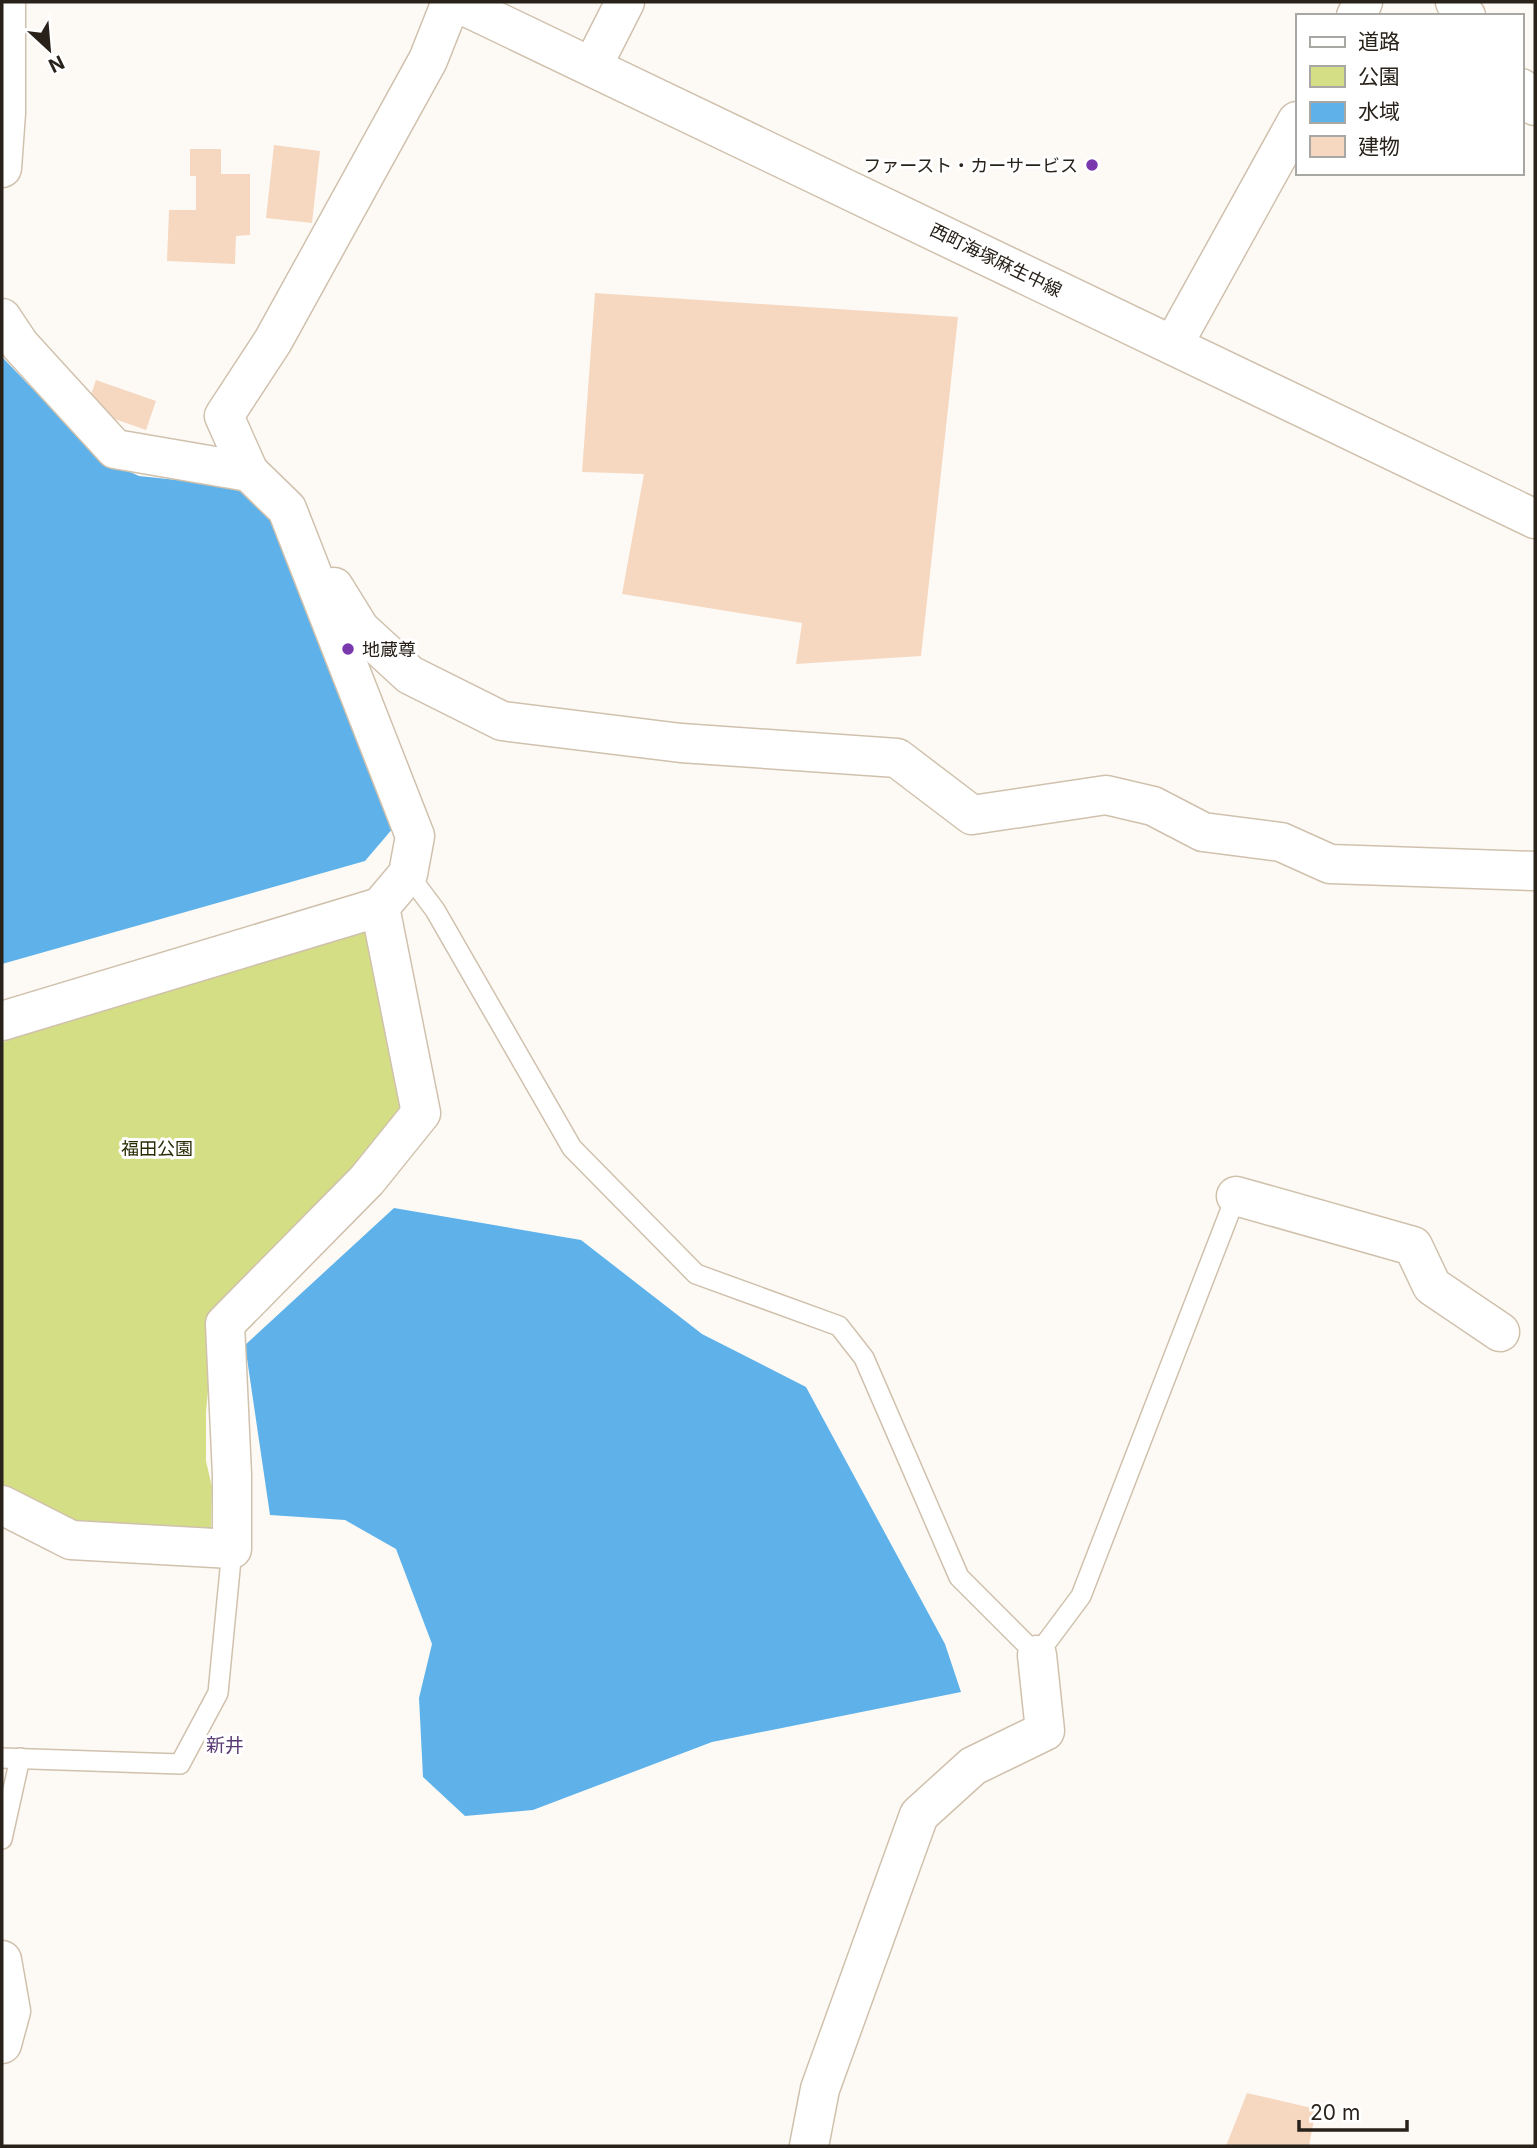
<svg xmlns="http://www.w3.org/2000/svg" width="1537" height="2148" viewBox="0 0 1537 2148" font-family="Inter,'Noto Sans JP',sans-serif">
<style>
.green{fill:#d4de85}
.water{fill:#5fb2e9}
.building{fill:#f6d8c1}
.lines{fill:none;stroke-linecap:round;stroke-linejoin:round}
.service-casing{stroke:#d0c1ad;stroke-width:22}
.minor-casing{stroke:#d0c1ad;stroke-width:41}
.tertiary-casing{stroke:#d0c1ad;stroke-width:41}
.service{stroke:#fff;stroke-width:19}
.minor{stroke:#fff;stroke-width:38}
.tertiary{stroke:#fff;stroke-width:38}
.poi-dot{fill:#7939ad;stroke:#fff;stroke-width:2.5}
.labels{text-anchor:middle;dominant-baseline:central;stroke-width:6;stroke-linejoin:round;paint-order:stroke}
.poi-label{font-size:18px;fill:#28221b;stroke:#fff;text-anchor:end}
.street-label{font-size:18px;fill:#28221b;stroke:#fff}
.park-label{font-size:18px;fill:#292c05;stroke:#fff}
.neighbourhood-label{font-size:19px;fill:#583a74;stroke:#fff}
</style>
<rect width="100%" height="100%" fill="#fdfaf6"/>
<polygon class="green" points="369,925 405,1096 393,1130 212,1348 206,1412 206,1461 212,1487 211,1529 92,1532 2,1488 2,1043 25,1032"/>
<g class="water">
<polygon points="2,357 99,458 139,476 215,484 249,494 280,528 394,827 365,861 2,964"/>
<polygon points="394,1208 581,1240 702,1334 806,1387 945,1644 961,1692 712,1742 533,1810 465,1816 423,1777 419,1698 432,1644 396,1549 345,1520 270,1515 245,1345"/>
</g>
<g class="building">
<polygon points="274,145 320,151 312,223 266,218"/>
<polygon points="190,149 221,149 221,174 250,174 250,235 236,236 235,264 167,261 169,210 196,210 196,176 190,176"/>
<polygon points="595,293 958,317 921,656 796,664 802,623 622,594 644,474 582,472"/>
<polygon points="96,380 156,401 146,430 86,409"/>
<polygon points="1247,2093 1316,2109 1309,2146 1226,2146"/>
</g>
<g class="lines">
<defs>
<g id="service">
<polyline points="408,874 435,910 572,1148 696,1274 839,1326 864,1358 959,1577 1037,1655 1081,1596 1236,1196"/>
<polyline points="2,1758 180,1764 218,1693 232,1549"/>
<polyline points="2,1839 20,1758"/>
</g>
<g id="minor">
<polyline points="1455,2 1466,16"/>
<polyline points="1356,16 1363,2"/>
<polyline points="592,67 625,2"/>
<polyline points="1521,88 1535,106"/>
<polyline points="2,168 6,113 6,2"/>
<polyline points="2,318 20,345 115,449 249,472"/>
<polyline points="1173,345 1297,121"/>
<polyline points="334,587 360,629 410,675 502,721 681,743 897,758 972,815 1106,795 1153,806 1203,832 1281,842 1330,864 1535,871"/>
<polyline points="2,1021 380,907"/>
<polyline points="1236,1196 1413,1246 1432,1286 1500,1332"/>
<polyline points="2,1505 71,1540 232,1549 232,1475 225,1324 367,1180 421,1113 380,907 408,874 415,836 287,509 249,472 224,416 273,341 428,60 451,2"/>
<polyline points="2,1960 11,2011 2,2044"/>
<polyline points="809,2146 820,2089 919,1815 973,1766 1045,1731 1037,1655"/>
</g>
<polyline id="tertiary" points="456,2 1535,519"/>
</defs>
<use href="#service" class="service-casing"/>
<use href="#minor" class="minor-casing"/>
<use href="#tertiary" class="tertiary-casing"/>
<use href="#service" class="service"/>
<use href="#minor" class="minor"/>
<use href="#tertiary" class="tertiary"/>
</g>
<g class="poi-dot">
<circle cx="1092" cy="165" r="7"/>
<circle cx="348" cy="649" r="7"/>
</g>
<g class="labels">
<g class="poi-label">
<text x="1078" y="165">ファースト・カーサービス</text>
<text x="362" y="649" text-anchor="start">地蔵尊</text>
</g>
<g class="street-label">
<text transform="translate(996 260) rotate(26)">西町海塚麻生中線</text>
</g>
<g class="park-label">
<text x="157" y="1148">福田公園</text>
</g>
<g class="neighbourhood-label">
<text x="225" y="1745">新井</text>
</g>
</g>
<rect width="1537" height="2148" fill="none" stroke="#28221b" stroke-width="7"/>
<rect x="1296" y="14" width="228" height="161" fill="#ffffff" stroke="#a9a7a4" stroke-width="2"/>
<rect x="1310" y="37" width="35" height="10" fill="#ffffff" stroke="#a9a7a4" stroke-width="2"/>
<text x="1358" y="49" font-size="21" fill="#28221b">道路</text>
<rect x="1310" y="66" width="35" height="21" fill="#d4de85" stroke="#a9a7a4" stroke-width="2"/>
<text x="1358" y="84" font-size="21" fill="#28221b">公園</text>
<rect x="1310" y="102" width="35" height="21" fill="#5fb2e9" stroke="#a9a7a4" stroke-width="2"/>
<text x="1358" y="119" font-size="21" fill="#28221b">水域</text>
<rect x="1310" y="136" width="35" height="21" fill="#f6d8c1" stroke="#a9a7a4" stroke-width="2"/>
<text x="1358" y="154" font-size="21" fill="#28221b">建物</text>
<g transform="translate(49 49) rotate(154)" stroke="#ffffff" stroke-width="5" paint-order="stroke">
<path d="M0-5L12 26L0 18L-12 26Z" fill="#28221b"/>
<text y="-10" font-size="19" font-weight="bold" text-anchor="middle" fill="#28221b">N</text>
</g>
<path d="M1299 2120v10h108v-10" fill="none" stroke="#28221b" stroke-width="3.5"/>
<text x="1310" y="2120" font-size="21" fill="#28221b" stroke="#ffffff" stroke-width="5" paint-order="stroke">20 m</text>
</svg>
